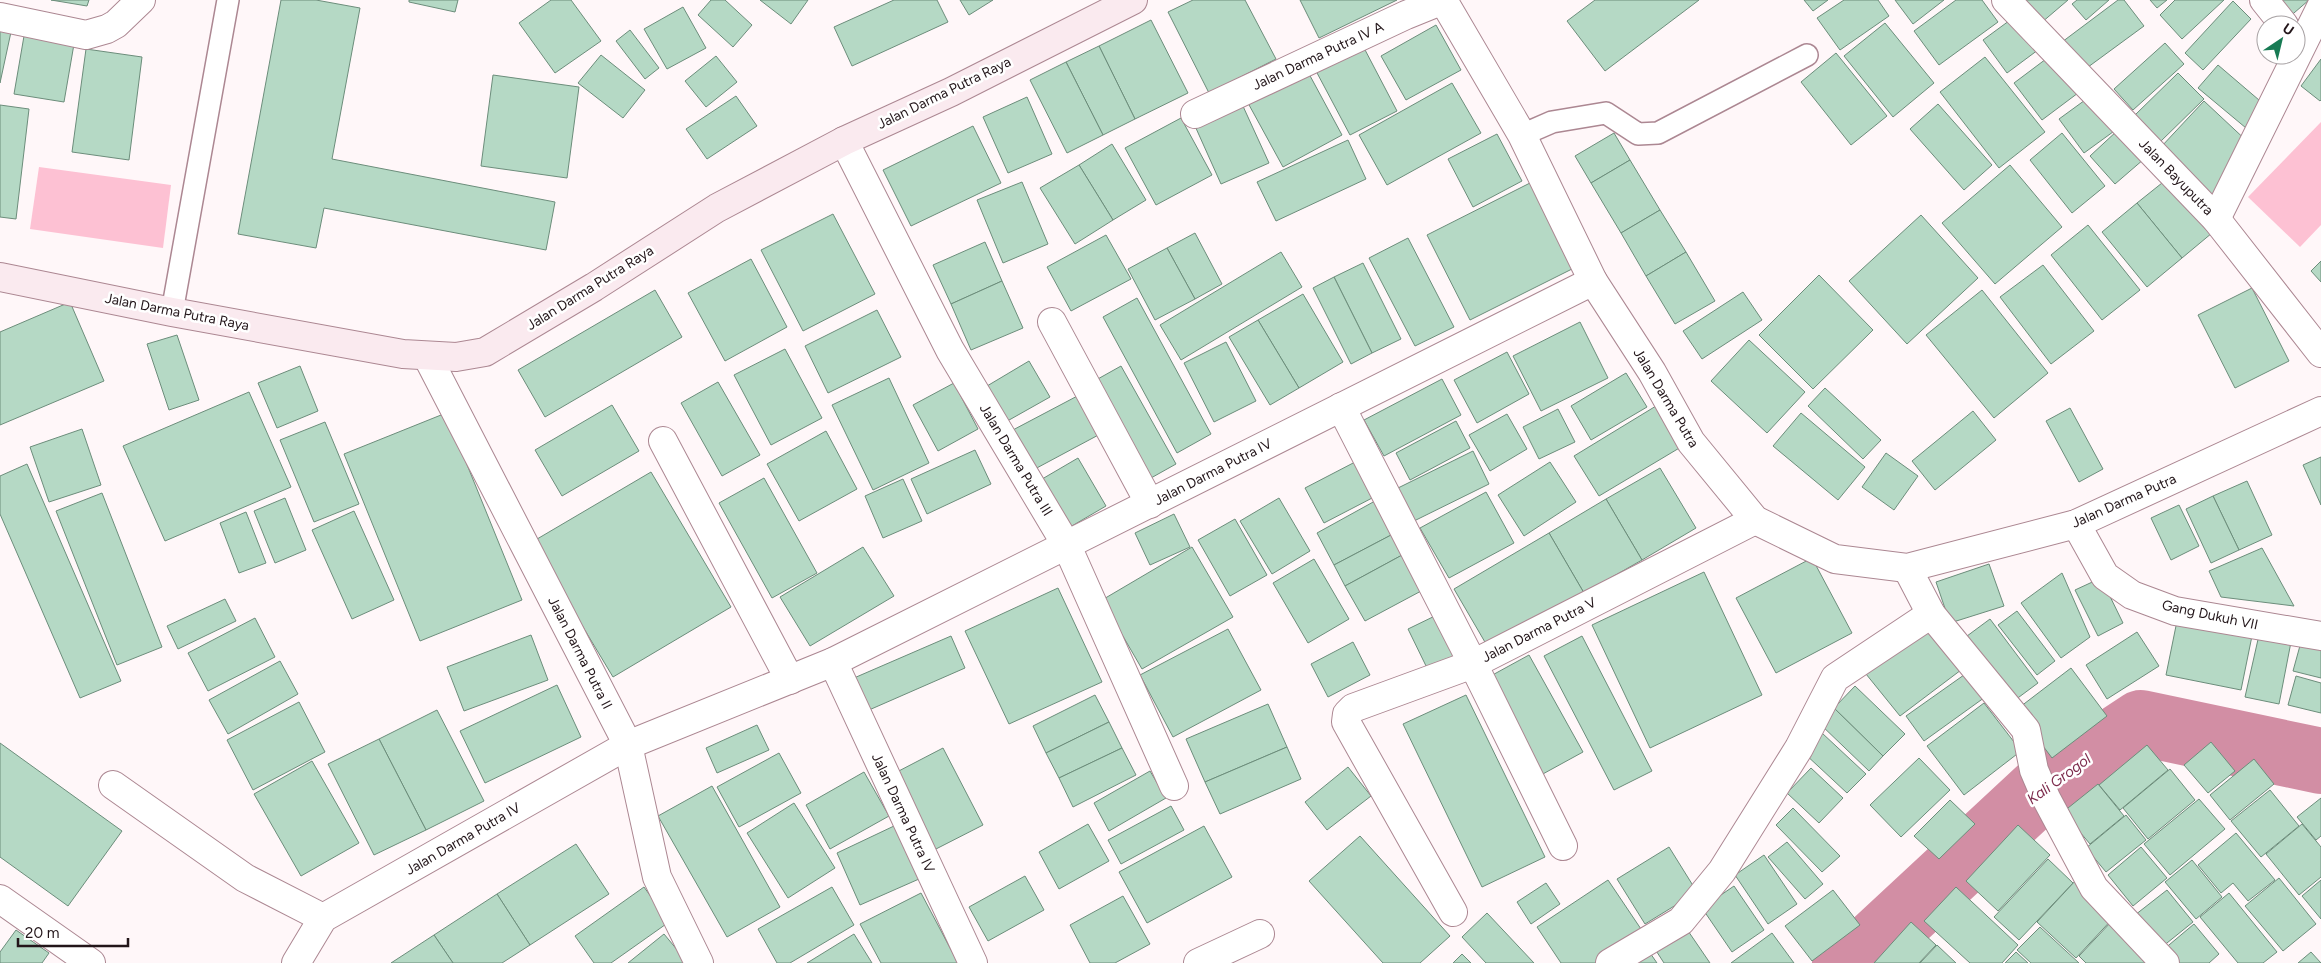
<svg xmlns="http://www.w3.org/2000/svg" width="2321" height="963" viewBox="0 0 2321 963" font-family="Figtree,sans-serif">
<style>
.green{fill:#fdc1d3}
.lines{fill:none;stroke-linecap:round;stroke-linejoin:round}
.river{stroke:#d28ea4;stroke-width:66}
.building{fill:#b5d9c5;stroke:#6c8d7b}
.lane-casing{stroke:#ac8792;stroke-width:24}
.street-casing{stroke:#ac8792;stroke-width:30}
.secondary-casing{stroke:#ac8792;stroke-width:30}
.lane{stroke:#fff;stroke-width:21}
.street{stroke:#fff;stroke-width:28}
.secondary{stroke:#faeaef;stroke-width:28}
.labels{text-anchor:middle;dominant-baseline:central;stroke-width:5;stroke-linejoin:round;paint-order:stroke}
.street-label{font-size:14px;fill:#221519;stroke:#fff}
.water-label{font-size:15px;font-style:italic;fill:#7d2c4d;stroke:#fff}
</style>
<rect width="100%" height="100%" fill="#fff7f9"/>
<g class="green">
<polygon points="2321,122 2321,225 2300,247 2248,197"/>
<polygon points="39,167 171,185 163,248 30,229"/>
</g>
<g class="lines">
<polyline class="river" points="1845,963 1872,946 2041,789 2141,723 2321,761"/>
</g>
<g class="building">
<polygon points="51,0 89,0 87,6"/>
<polygon points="281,0 316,0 360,8 332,159 555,202 546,250 324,208 316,248 238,234"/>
<polygon points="409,0 458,0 455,12 409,2"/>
<polygon points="551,0 571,0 601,41 555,73 519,23"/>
<polygon points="711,0 725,0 752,25 733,47 698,15"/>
<polygon points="760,0 808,0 791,24"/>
<polygon points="894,0 937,0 948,22 852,66 834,27"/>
<polygon points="960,0 993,0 969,15"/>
<polygon points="1193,0 1245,0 1276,59 1209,93 1168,12"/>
<polygon points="1300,0 1397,0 1319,38"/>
<polygon points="1595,0 1699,0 1605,71 1567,21"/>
<polygon points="1804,0 1828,0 1813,11"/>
<polygon points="1844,0 1878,0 1889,16 1840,50 1817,18"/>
<polygon points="1895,0 1944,0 1913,24"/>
<polygon points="1956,0 1982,0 1998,22 1939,65 1914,31"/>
<polygon points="2021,0 2068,0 2041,23"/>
<polygon points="2077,0 2109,0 2086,20 2072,4"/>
<polygon points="2118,0 2124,0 2144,26 2084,70 2062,42"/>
<polygon points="2150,0 2167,0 2157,8"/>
<polygon points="2175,0 2224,0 2182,39 2160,15"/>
<polygon points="2270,0 2309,0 2287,19"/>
<polygon points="2233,1 2251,19 2203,70 2185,53"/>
<polygon points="683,7 706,48 667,69 644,29"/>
<polygon points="2017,15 2042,47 2007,73 1983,40"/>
<polygon points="1151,20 1188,93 1135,119 1099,46"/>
<polygon points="1885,23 1934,83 1893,117 1844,56"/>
<polygon points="1436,25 1461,70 1406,100 1381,56"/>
<polygon points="0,30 11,32 0,83"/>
<polygon points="630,30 659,68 645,79 616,41"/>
<polygon points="24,36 74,44 64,102 14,94"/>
<polygon points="2165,43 2184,64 2133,110 2114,89"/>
<polygon points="1099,46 1135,119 1103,135 1066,62"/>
<polygon points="1363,46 1397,111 1350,135 1316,71"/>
<polygon points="86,49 142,57 129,160 72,152"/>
<polygon points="1836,53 1887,116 1851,145 1801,82"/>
<polygon points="601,55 645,90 623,118 578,83"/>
<polygon points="716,56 737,82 706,107 685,81"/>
<polygon points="2050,56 2078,93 2042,120 2014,83"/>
<polygon points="1985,57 2045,132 1999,168 1940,92"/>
<polygon points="2321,59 2321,100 2320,101 2301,86"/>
<polygon points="1066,62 1103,135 1067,153 1030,80"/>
<polygon points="2218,65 2266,106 2246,128 2198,88"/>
<polygon points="1308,72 1342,135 1283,167 1248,103"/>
<polygon points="2178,73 2204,99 2160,142 2135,115"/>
<polygon points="493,75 579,87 567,178 481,166"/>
<polygon points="1452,83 1481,133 1387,185 1359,135"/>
<polygon points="2092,95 2117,129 2084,153 2059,119"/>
<polygon points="736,96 757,126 707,159 686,129"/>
<polygon points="1027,97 1052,154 1008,173 983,117"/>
<polygon points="2204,101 2250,144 2213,207 2161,147"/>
<polygon points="1242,104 1269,163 1221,184 1195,126"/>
<polygon points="1938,104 1992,165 1964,190 1910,129"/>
<polygon points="0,105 29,109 16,219 0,217"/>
<polygon points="1181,118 1212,175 1156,205 1125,148"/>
<polygon points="973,126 1001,183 911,226 883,170"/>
<polygon points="2118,130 2144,159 2115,184 2090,156"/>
<polygon points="1614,133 1630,160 1591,183 1575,156"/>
<polygon points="2062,133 2105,186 2072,213 2030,160"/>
<polygon points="1497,134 1522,181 1473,207 1448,159"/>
<polygon points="1348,140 1366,179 1276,221 1257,182"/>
<polygon points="1112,144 1146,200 1113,220 1079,165"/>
<polygon points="1630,160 1660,210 1621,233 1591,183"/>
<polygon points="1079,165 1113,220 1075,244 1040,188"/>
<polygon points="2010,165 2062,227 1995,284 1942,223"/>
<polygon points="2167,179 2212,233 2182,258 2137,203"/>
<polygon points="1022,182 1048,244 1003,263 977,200"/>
<polygon points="1530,183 1574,268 1470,320 1427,235"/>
<polygon points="2137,203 2182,258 2147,287 2102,232"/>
<polygon points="1660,210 1686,252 1646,276 1621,233"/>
<polygon points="833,214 875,294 803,331 761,250"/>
<polygon points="1921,215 1978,278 1907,344 1849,281"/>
<polygon points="2088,225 2140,290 2102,320 2051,255"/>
<polygon points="1195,233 1222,284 1195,299 1167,248"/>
<polygon points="1106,235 1131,279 1071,311 1047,267"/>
<polygon points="1408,238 1454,327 1415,346 1369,258"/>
<polygon points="985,242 1002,281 951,304 933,265"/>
<polygon points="1167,248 1195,299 1155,320 1128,269"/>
<polygon points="1281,252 1302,287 1181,360 1160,325"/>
<polygon points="1686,252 1715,301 1675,324 1646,276"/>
<polygon points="751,259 787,327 725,361 688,293"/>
<polygon points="2321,261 2321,282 2311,271"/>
<polygon points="1363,263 1401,339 1372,353 1334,277"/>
<polygon points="2043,265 2094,331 2051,364 2000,297"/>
<polygon points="1819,275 1873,330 1813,389 1759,335"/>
<polygon points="1334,277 1372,353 1351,364 1313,288"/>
<polygon points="1002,281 1023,328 971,350 951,304"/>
<polygon points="2252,288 2289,361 2235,388 2198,315"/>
<polygon points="655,290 682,337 545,417 518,370"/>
<polygon points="1982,290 2048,373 1994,418 1926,335"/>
<polygon points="1743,292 1762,320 1702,359 1683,331"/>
<polygon points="1303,294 1343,362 1299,388 1258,320"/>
<polygon points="1137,298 1211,434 1177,453 1103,317"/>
<polygon points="70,302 104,381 0,425 0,332"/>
<polygon points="877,310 901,357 828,393 805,346"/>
<polygon points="1258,320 1299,388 1270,405 1229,337"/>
<polygon points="1580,322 1608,378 1541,411 1513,356"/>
<polygon points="177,335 199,400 169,410 147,344"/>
<polygon points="1749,340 1805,392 1767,433 1711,381"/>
<polygon points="1226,342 1256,401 1214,422 1184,363"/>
<polygon points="785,349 822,418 771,445 734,375"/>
<polygon points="1507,352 1529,394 1477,423 1454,380"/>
<polygon points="1029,361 1050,397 1002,424 982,389"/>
<polygon points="300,366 318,411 277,428 258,383"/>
<polygon points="1121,366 1176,464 1151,478 1096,380"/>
<polygon points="1626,373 1647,407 1591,440 1571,406"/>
<polygon points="889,378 929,463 873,490 832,405"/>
<polygon points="1442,379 1461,415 1384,456 1364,420"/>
<polygon points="718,382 760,455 722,476 681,403"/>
<polygon points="954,383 978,429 938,451 913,405"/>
<polygon points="1825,388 1881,440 1863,459 1808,406"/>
<polygon points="249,392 291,487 165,541 123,446"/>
<polygon points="1083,393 1104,432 1033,470 1011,431"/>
<polygon points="612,405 639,451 562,496 535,450"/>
<polygon points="1656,406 1681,447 1599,496 1574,456"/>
<polygon points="2070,408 2103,469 2079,482 2046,421"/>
<polygon points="1558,409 1575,442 1539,459 1523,427"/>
<polygon points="1973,411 1996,440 1935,490 1912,461"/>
<polygon points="446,413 522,600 420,641 344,454"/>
<polygon points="1801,413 1865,467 1838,500 1773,446"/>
<polygon points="1507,414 1527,449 1490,471 1469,435"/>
<polygon points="1456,421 1470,448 1410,480 1396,453"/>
<polygon points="325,422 359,504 314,522 280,440"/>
<polygon points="82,429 101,485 49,502 30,447"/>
<polygon points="826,431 857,489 799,521 767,464"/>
<polygon points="975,450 991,484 927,514 911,479"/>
<polygon points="1473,451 1489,484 1414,521 1398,488"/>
<polygon points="1886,453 1918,476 1894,510 1862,487"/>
<polygon points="2321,457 2321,505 2303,465"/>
<polygon points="1078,458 1106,506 1065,530 1037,482"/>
<polygon points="1357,461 1376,496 1324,523 1305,488"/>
<polygon points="1550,462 1576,502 1524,536 1498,495"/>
<polygon points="27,464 121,681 80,698 0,514 0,476"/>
<polygon points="1660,468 1696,528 1642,560 1606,499"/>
<polygon points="651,472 731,607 613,677 532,542"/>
<polygon points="764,478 817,573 772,598 719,503"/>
<polygon points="903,479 922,521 883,538 865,496"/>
<polygon points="2247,481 2272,535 2239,550 2213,496"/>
<polygon points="1486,492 1514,543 1449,578 1420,528"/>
<polygon points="102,493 162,647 117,665 56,511"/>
<polygon points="2213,496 2239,550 2211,563 2186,509"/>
<polygon points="285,498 306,550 275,563 254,511"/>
<polygon points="1279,498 1310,551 1272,574 1240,521"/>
<polygon points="1606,499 1642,560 1584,593 1549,533"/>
<polygon points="1375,501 1393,534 1334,565 1317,533"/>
<polygon points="2179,505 2199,546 2171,560 2151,518"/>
<polygon points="354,511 394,600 352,619 312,530"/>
<polygon points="246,512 266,563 239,573 220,523"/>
<polygon points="1174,514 1190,547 1150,565 1135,533"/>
<polygon points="1235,519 1267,575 1230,596 1198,540"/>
<polygon points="1549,533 1584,593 1489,649 1454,589"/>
<polygon points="1393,534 1404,554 1345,586 1334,565"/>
<polygon points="863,547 894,596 810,646 780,597"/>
<polygon points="1192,547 1233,617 1142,669 1102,600"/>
<polygon points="2262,548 2294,606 2221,597 2209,571"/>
<polygon points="1404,554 1423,590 1365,621 1345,586"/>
<polygon points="1812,558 1852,633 1776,673 1736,598"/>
<polygon points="1314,559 1349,619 1308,643 1273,583"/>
<polygon points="1989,564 2004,606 1950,623 1936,582"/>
<polygon points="1704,572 1762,695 1650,748 1592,625"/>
<polygon points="2062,573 2090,637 2061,658 2021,603"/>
<polygon points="2101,578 2123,623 2098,636 2075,590"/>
<polygon points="1058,588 1102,682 1009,724 965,631"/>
<polygon points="225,599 236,621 178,649 167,626"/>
<polygon points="2017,611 2055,661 2037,675 1998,625"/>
<polygon points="1441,613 1461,654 1428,670 1408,629"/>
<polygon points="2178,616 2253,631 2241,690 2166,675"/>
<polygon points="255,618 275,657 208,691 188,653"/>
<polygon points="1990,619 2038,683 2011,703 1963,639"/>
<polygon points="1927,627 1961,670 1900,716 1866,674"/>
<polygon points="1228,629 1261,690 1173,737 1140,675"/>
<polygon points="2137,632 2159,666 2107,699 2086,665"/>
<polygon points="531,635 548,680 464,711 447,667"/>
<polygon points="2259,635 2291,642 2279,704 2245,697"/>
<polygon points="951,636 965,668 869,710 854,678"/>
<polygon points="1582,636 1652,771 1614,790 1544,656"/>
<polygon points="1353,642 1370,675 1328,697 1311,664"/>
<polygon points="2301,642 2321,647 2321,678 2293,671"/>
<polygon points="1529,655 1583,752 1541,775 1487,678"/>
<polygon points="280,661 298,694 228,734 209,700"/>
<polygon points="2071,668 2107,716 2052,758 2016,710"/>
<polygon points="1971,670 1988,695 1924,741 1906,716"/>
<polygon points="2296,676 2321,683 2321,713 2288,705"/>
<polygon points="557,685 581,737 485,783 460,731"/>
<polygon points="1855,686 1905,734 1883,756 1834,708"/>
<polygon points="1095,695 1109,722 1046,753 1033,726"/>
<polygon points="1466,695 1545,857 1482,887 1403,724"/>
<polygon points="299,702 325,752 253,790 227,740"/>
<polygon points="1984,703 2021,751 1964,795 1927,746"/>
<polygon points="1268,704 1287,747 1205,782 1186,739"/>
<polygon points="1834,708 1883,756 1869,771 1819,723"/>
<polygon points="437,710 484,801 426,830 379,739"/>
<polygon points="1109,722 1122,748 1059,778 1046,753"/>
<polygon points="757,725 769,750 717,773 706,748"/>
<polygon points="1822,733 1866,774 1847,793 1804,753"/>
<polygon points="379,739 426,830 374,855 328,764"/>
<polygon points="2211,742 2235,771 2208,793 2184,765"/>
<polygon points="0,743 122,831 68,906 0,857"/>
<polygon points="2147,745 2168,770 2120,810 2099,785"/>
<polygon points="1287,747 1301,779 1220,814 1205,782"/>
<polygon points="943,748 983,825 934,850 893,774"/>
<polygon points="1122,748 1136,775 1073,807 1059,778"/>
<polygon points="779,753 801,793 739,827 717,787"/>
<polygon points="1919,758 1950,790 1901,837 1870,805"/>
<polygon points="2254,759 2274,784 2230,820 2210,795"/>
<polygon points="312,761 359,843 301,876 254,794"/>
<polygon points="1348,767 1371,796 1327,830 1305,802"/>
<polygon points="1811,768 1843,798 1819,823 1787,793"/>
<polygon points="2170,769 2195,800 2148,839 2123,808"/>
<polygon points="1150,771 1166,798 1109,831 1094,803"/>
<polygon points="864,772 889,816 830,849 806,805"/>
<polygon points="2098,784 2124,816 2090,844 2063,812"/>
<polygon points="712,786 780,907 727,937 658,816"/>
<polygon points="2270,790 2299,826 2261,857 2231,821"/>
<polygon points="2321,798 2321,836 2316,840 2297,817"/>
<polygon points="2199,799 2225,829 2170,875 2144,844"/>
<polygon points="1950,800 1975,824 1939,859 1914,836"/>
<polygon points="794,803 835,868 788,898 747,833"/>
<polygon points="1171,806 1184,830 1121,864 1108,840"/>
<polygon points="1793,808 1840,856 1822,872 1776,825"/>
<polygon points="2126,815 2146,840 2106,872 2086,848"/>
<polygon points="1088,824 1109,861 1059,889 1039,852"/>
<polygon points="2302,824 2321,847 2321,877 2299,895 2266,854"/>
<polygon points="2018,825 2050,855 1998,911 1966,881"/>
<polygon points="894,826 919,879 860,905 837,853"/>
<polygon points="1204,826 1232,877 1147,923 1119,872"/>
<polygon points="2236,833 2275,880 2248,901 2233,883 2221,893 2198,865"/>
<polygon points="1360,836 1450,936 1420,963 1383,963 1309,881"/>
<polygon points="1787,842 1823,884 1805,899 1768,857"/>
<polygon points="576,844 609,894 530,945 497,894"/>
<polygon points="1669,847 1697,892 1645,924 1617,879"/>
<polygon points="2141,847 2167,878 2133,906 2108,875"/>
<polygon points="1764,855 1797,904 1768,924 1735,875"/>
<polygon points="2048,859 2073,883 2019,940 1994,917"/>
<polygon points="2192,860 2222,897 2196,919 2165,882"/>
<polygon points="1025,876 1044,910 988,941 969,907"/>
<polygon points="2279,878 2316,924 2283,951 2245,906"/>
<polygon points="2077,879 2116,915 2076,958 2037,922"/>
<polygon points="1608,880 1643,932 1597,963 1561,963 1537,927"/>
<polygon points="2321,880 2321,919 2302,896"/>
<polygon points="1546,883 1560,904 1531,924 1517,902"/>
<polygon points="1734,886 1764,930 1732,952 1702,908"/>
<polygon points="644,887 669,922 611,963 594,963 575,936"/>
<polygon points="832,887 854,925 790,963 777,963 758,929"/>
<polygon points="1956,887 2018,945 2002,963 1970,963 1924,921"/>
<polygon points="1833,890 1860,925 1812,961 1785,926"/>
<polygon points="2167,890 2193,922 2162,947 2135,915"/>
<polygon points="921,893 958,963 881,963 860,924"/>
<polygon points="2229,893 2277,952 2263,963 2238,963 2200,917"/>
<polygon points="497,894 530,945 502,963 453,963 434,935"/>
<polygon points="1123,896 1150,944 1115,963 1090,963 1070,925"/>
<polygon points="1487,913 1534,963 1486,963 1462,937"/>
<polygon points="2112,921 2157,963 2086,963 2079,956"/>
<polygon points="1911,922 1936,945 1919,963 1874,963"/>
<polygon points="2194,924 2219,954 2209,963 2174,963 2163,950"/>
<polygon points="1684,925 1710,963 1664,963 1653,946"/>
<polygon points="2040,927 2079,963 2031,963 2017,950"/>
<polygon points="16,930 49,953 42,963 0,963 0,952"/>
<polygon points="1772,933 1794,963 1731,963"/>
<polygon points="664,934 688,963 628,963"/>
<polygon points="854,934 872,963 807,963"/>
<polygon points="434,935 453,963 391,963"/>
<polygon points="1937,945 1956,963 1920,963"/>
<polygon points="1648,950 1657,963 1628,963"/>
<polygon points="2016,952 2028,963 2005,963"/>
<polygon points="2311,952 2321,963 2298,963"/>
<polygon points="1462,954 1471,963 1453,963"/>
</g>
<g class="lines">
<defs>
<g id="lane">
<polyline points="1522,135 1552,122 1606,113 1638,134 1658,133 1807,55"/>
<polyline points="172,312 228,0"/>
</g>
<g id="street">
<polyline points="1443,0 1522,135 1593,281 1652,372 1691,442 1755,520 1835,559 1907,568 2076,524 2321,411"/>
<polyline points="2006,0 2216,219 2321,353"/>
<polyline points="2264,0 2284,25"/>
<polyline points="0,17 86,35 107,29 116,24 141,0"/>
<polyline points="1195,114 1406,15 1443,0"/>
<polyline points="844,141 950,350 1067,546 1174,786"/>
<polyline points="2216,219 2321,7"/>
<polyline points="1052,322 1150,504"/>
<polyline points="427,356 628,745 657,877 699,963"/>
<polyline points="1341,407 1473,664 1563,846"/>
<polyline points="663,441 790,680"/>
<polyline points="2076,524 2105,576 2132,595 2175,611 2321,636"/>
<polyline points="1907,568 1931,614 2026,730 2034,770 2046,798 2094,888 2165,963"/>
<polyline points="833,662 973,963"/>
<polyline points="113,785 245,878 323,918"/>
<polyline points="0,899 91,963"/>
<polyline points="1453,912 1346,722 1347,714 1353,708 1473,664 1755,520"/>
<polyline points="296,963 323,918 628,745 833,662 1593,281"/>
<polyline points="1198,963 1260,934"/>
<polyline points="1610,963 1681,921 1722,871 1799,748 1835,678 1931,614"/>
</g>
<polyline id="secondary" points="0,277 172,312 403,354 456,357 485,352 594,287 717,208 844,141 951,92 1133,0"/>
</defs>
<use href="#lane" class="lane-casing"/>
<use href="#street" class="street-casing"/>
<use href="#secondary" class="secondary-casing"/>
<use href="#lane" class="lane"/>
<use href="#street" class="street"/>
<use href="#secondary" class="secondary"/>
</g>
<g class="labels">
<g class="street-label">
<text transform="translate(1318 56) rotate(-25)">Jalan Darma Putra IV A</text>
<text transform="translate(944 93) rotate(-26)">Jalan Darma Putra Raya</text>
<text transform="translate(2176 177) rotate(46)">Jalan Bayuputra</text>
<text transform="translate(590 288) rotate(-32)">Jalan Darma Putra Raya</text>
<text transform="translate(177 312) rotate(11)">Jalan Darma Putra Raya</text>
<text transform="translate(1666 398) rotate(59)">Jalan Darma Putra</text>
<text transform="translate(1016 460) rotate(59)">Jalan Darma Putra III</text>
<text transform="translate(1213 472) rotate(-27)">Jalan Darma Putra IV</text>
<text transform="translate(2124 501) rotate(-24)">Jalan Darma Putra</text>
<text transform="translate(2210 615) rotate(12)">Gang Dukuh VII</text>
<text transform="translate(1539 630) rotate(-27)">Jalan Darma Putra V</text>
<text transform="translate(580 653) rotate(63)">Jalan Darma Putra II</text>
<text transform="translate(903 813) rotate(65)">Jalan Darma Putra IV</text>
<text transform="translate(463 839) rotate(-30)">Jalan Darma Putra IV</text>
</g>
<g class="water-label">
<text transform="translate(2059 779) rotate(-36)">Kali Grogol</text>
</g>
</g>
<g transform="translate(2281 40) rotate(35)"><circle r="24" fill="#ffffff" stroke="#a7a1a3"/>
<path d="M0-4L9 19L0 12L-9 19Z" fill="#187b54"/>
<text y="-8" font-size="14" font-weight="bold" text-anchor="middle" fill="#221519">U</text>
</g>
<path d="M18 938v8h110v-8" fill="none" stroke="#221519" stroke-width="2.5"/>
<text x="25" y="938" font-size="15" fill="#221519" stroke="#ffffff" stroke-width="4" paint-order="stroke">20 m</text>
</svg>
